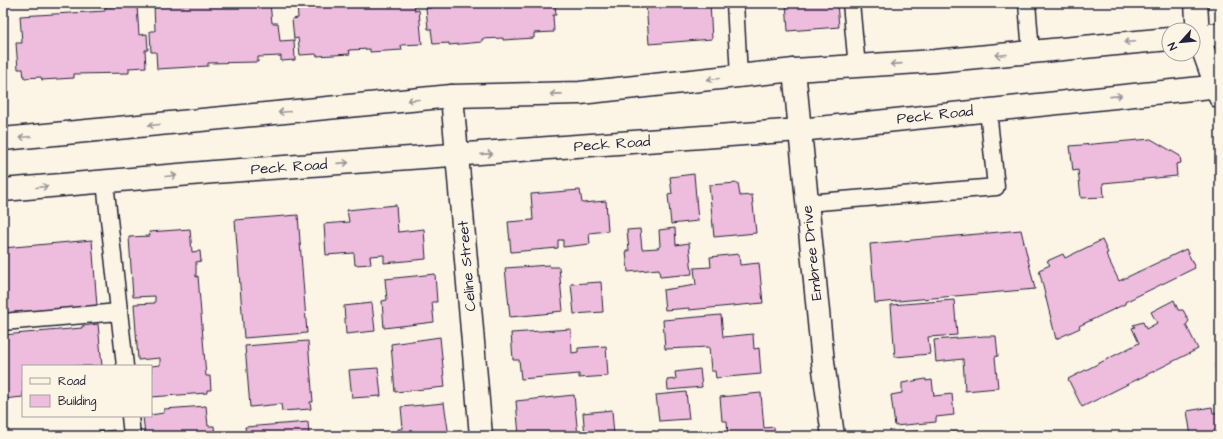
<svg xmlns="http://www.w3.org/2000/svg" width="1223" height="439" viewBox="0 0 1223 439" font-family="'Architects Daughter',sans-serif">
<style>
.building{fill:#eebcdc;stroke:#22223b}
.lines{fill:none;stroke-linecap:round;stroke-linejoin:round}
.lane-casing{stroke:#22223b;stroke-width:19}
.street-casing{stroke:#22223b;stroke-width:25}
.secondary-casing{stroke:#22223b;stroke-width:25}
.lane{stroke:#fcf5e5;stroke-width:16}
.street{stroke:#fcf5e5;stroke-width:22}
.secondary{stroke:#fcf5e5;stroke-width:22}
.oneway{stroke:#9a9698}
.labels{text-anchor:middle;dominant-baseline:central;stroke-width:3;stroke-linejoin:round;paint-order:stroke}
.street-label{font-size:15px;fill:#22223b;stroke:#fcf5e5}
</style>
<rect width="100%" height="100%" fill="#fcf5e5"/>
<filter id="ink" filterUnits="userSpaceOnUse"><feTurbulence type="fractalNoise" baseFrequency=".025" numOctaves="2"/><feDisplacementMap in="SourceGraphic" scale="8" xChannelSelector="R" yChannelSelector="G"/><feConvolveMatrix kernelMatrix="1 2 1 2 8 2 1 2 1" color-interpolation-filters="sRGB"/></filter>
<g filter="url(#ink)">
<g class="building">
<polygon points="167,3 270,3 272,23 278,23 280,41 294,40 295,60 281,61 281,56 258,57 258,62 208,63 208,66 157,69 156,52 151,52 150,31 155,31 154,4"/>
<polygon points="297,3 414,3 415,11 419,10 422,44 401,45 402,50 370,52 370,49 349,50 350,54 317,56 316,54 300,55 298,38 294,39 292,19 298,18"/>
<polygon points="431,3 555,3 556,15 553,15 554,32 534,33 534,38 503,40 503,38 482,39 482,42 449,45 449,43 433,44 431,29 428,29 426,8 431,8"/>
<polygon points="646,3 710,3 712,39 649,44"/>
<polygon points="786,3 837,3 839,27 788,31"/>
<polygon points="137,5 139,35 147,34 148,50 145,50 146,67 129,68 129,73 74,74 74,78 42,80 41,77 24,78 23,69 18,69 16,43 22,43 20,16 105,11 105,7"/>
<polygon points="1151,139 1180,156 1181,163 1176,164 1177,176 1103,183 1104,197 1081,198 1078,170 1073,171 1070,146"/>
<polygon points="694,174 698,221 671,224 668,195 672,194 670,177"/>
<polygon points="738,183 740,196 752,195 756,233 714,237 709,185"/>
<polygon points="580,190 582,203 606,201 608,231 589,233 590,244 563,247 563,240 558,240 558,248 511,252 508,222 533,220 531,194"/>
<polygon points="396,205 398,232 424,229 426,259 384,263 384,255 370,256 371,264 355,265 354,253 326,255 324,224 349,222 347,210"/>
<polygon points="298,215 307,333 244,338 235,220"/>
<polygon points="675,228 676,245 689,243 692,274 660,277 659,269 628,272 626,251 629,251 627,230 640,229 642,249 658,248 660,246 659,230"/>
<polygon points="190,229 192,252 200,251 201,261 196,262 196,277 198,276 206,376 210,376 211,390 207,390 207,393 151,397 151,366 160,365 160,358 138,360 134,304 155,303 155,296 133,297 129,237 150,236 149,232"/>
<polygon points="1021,230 1035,289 875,303 870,244"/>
<polygon points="92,240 97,306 3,313 3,248"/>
<polygon points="1102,240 1108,253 1106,254 1119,281 1186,249 1195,268 1125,302 1125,304 1079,326 1080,328 1056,339 1039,270 1050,265 1047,261 1063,254 1065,258"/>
<polygon points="739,254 740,265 759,263 763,303 689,310 689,308 665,310 663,290 696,285 694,268 711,267 710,257"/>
<polygon points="549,265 550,267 559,267 563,311 553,312 553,313 510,317 505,268"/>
<polygon points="435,274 437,302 432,302 434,322 384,328 382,301 387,300 385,279"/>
<polygon points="601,282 603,312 574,314 571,284"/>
<polygon points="954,300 957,335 928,337 930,354 895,357 891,305"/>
<polygon points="1174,300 1178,310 1183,310 1189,321 1186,325 1198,349 1082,407 1068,379 1139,343 1132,328 1135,327 1133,325 1143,322 1146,329 1157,323 1151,312"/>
<polygon points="372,303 375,331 346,334 344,306"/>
<polygon points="721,315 723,337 753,334 754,349 759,348 761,374 716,378 715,371 711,371 709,347 665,349 663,320"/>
<polygon points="98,324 102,366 23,366 23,397 3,399 3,335 82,328 82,326"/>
<polygon points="571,329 572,353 578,352 578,348 606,346 608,376 579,378 579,374 521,379 519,360 513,360 511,333"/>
<polygon points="985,336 996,336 998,356 995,357 998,388 965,391 963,359 936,362 934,340"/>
<polygon points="440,337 445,387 395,392 391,344"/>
<polygon points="308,341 313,402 310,402 311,409 282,411 281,404 250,407 245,346"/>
<polygon points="1220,363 1220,402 1218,402 1215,364"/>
<polygon points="378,368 381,396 352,398 349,370"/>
<polygon points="700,369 702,387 668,390 667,380 676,379 675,372"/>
<polygon points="926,379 926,381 932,380 934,396 952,394 954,415 936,417 936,422 895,426 891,395 902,393 902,383"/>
<polygon points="686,392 689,419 659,421 656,395"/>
<polygon points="761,393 764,428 774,427 775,436 728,436 727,421 722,421 720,397"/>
<polygon points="574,395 578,436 519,436 516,401"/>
<polygon points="444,403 449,436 398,436 398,429 403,429 401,407"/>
<polygon points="206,406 208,426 214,426 215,436 145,436 143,416 164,413 164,409"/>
<polygon points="1212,407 1213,413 1220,412 1220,434 1191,436 1187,411"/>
<polygon points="612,410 614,436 585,436 583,413"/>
<polygon points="308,422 309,436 246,436 245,427"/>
<polygon points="114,430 115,436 89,436 89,433"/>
<polygon points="920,431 920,435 966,431 966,436 897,436 896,433"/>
<polygon points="384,432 384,436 355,436 355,434"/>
</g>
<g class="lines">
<defs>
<g id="lane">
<polyline points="735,3 739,76"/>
<polyline points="851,3 857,67"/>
<polyline points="1027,3 1031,52"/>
<polyline points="105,182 125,366"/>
<polyline points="807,203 996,187 988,110"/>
<polyline points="3,322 119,312"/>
<polyline points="130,416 132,436"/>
</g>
<g id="street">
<polyline points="1196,3 1198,36 1220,97"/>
<polyline points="794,70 823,362 833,436"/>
<polyline points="452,96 481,436"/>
</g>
<g id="secondary">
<polyline points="1193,37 1220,34"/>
<polyline points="3,139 452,96 580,93 794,70 935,61 1169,39"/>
<polyline points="3,190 214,172 800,130 1220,86"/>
</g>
</defs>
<use href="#lane" class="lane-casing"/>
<use href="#street" class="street-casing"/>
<use href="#secondary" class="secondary-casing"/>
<use href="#lane" class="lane"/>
<use href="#street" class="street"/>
<use href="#secondary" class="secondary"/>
</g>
<defs><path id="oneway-shaft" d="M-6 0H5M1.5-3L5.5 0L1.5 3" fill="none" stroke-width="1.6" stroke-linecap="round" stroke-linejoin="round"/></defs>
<g class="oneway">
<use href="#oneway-shaft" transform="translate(1130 42) rotate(175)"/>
<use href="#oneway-shaft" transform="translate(1001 55) rotate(175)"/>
<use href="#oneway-shaft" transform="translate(896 64) rotate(176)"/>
<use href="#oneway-shaft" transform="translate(713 79) rotate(174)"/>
<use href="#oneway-shaft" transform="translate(556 94) rotate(179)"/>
<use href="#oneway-shaft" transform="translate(1116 96) rotate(-6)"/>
<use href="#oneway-shaft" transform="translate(413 100) rotate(175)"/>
<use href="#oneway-shaft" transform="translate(284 112) rotate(175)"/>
<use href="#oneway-shaft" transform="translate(154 125) rotate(175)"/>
<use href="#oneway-shaft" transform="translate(25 137) rotate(175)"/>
<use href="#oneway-shaft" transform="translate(487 154) rotate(-4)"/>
<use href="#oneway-shaft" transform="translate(343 163) rotate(-4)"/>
<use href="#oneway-shaft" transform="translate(171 176) rotate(-5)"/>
<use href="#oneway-shaft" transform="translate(42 187) rotate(-5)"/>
</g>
</g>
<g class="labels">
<g class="street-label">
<text transform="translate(935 115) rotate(-6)">Peck Road</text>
<text transform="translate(612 144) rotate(-4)">Peck Road</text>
<text transform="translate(289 167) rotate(-4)">Peck Road</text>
<text transform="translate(812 253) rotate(-96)">Embree Drive</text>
<text transform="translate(467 266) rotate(-95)">Celine Street</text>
</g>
</g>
<rect width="1223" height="439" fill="none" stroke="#fcf5e5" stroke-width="16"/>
<rect x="8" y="8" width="1207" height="423" fill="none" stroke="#22223b" stroke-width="1.5" filter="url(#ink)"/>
<rect x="22" y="365" width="130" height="52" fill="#fcf5e5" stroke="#a5a1a1"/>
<rect x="30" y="378" width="20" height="6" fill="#fcf5e5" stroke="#a5a1a1"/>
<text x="58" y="385" font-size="12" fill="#22223b">Road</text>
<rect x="30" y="395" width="20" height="12" fill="#eebcdc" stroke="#a5a1a1"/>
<text x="58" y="405" font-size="12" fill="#22223b">Building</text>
<g transform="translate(1181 42) rotate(243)"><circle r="19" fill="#fcf5e5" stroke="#a5a1a1"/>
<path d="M0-3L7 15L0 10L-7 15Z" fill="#22223b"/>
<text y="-6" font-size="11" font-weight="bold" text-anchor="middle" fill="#22223b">N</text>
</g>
</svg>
